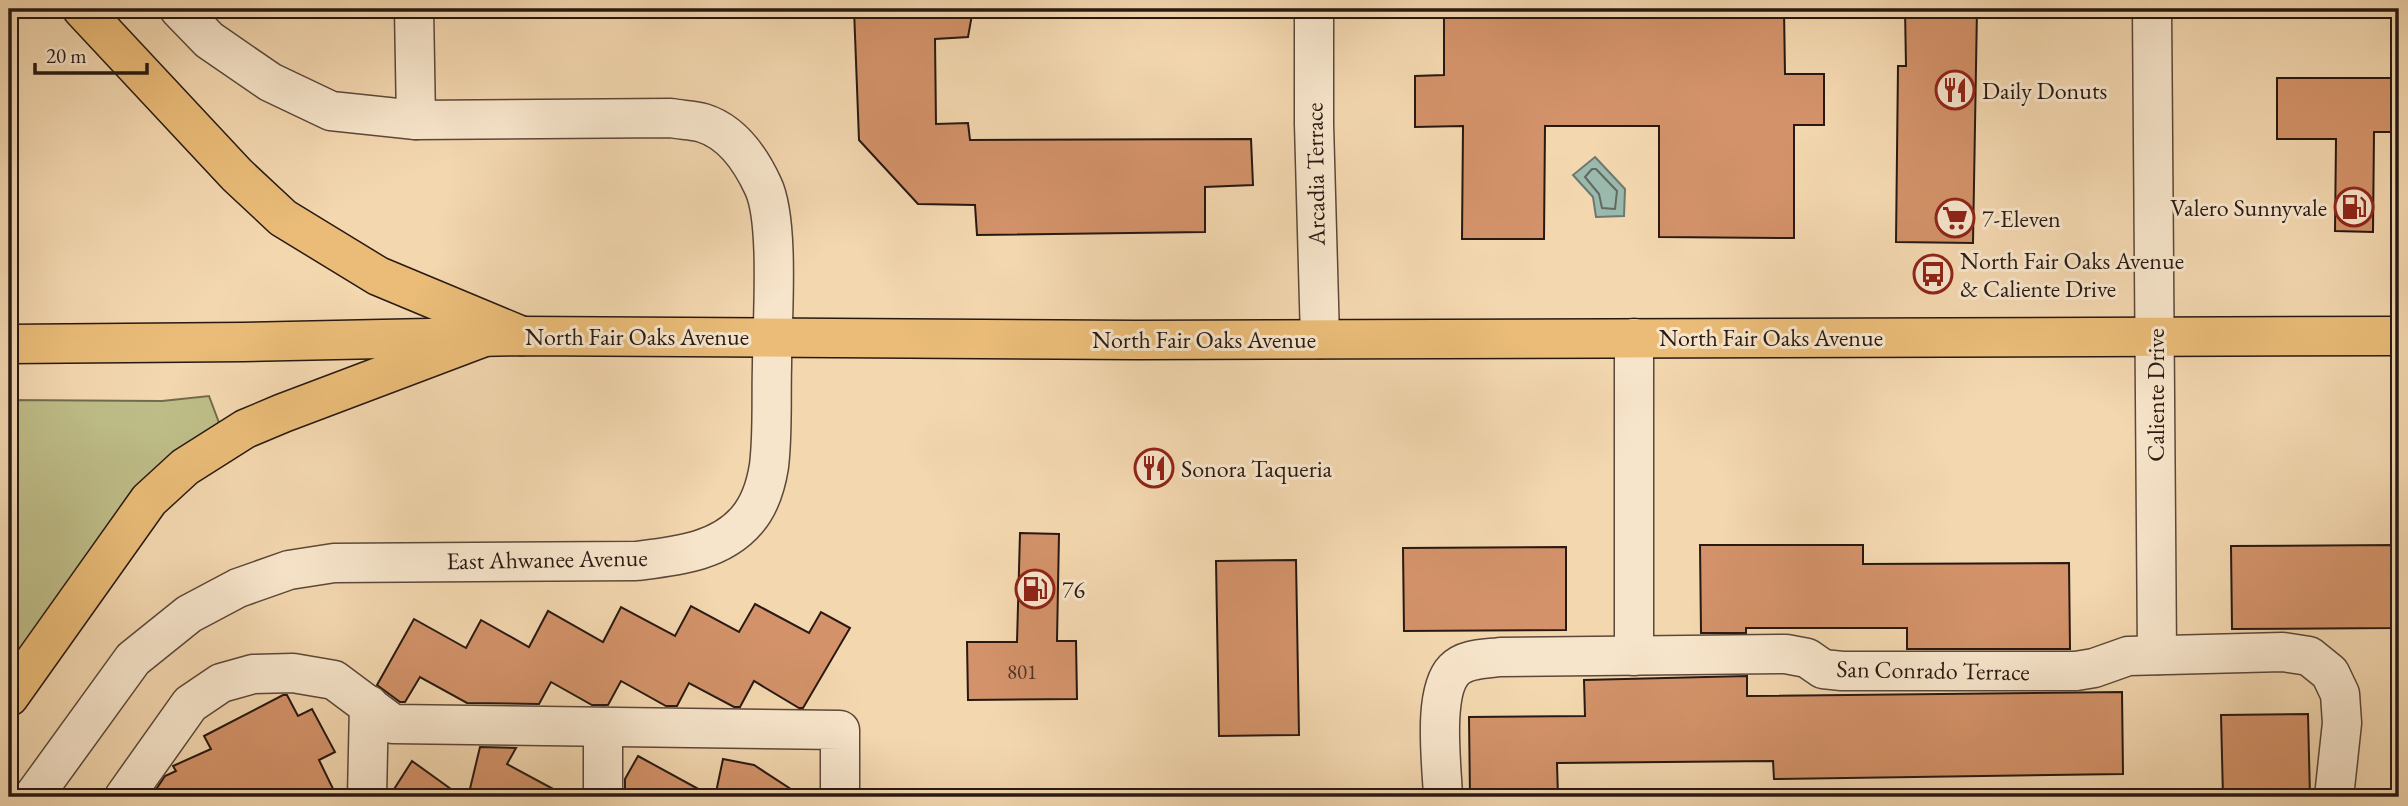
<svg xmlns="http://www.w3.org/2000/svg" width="2408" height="806" viewBox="0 0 2408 806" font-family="'EB Garamond',serif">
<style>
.grass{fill:#bebd88;stroke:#736b4d;stroke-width:2}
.water{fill:#9bb9ad;stroke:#6d796f;stroke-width:2}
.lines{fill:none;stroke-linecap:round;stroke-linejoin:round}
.shore{stroke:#626960;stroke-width:2}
.building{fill:#d39269;stroke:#281912;stroke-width:2}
.minor-casing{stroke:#5b4839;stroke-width:41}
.major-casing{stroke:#281912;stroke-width:41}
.highway-casing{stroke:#281912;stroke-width:41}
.minor{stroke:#f7e5cb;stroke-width:38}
.major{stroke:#eabc78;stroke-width:38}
.highway{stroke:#eabc78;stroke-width:38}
.labels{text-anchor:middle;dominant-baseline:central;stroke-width:6;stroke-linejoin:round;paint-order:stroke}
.number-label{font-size:21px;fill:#533728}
.poi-label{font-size:24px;fill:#281912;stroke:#f7e5cb;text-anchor:start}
.street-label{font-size:24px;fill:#281912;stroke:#f7e5cb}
</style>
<rect width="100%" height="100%" fill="#f3d7af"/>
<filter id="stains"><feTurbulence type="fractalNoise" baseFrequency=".00286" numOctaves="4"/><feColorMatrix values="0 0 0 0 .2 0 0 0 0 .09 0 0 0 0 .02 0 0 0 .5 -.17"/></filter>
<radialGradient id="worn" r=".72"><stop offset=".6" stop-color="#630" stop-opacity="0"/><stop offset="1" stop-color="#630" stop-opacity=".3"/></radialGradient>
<polygon class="grass" points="209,396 221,428 9,677 9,400 162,401"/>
<polygon class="water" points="1595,157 1625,189 1624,216 1596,217 1593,197 1573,175"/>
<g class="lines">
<polygon class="shore" points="1592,169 1596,169 1617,191 1615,209 1602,208 1599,194 1585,177"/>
</g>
<g class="building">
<polygon points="854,9 973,9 968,37 935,39 936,124 968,123 970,140 1251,139 1253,185 1205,187 1205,232 977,235 975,205 918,204 859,140"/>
<polygon points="1444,9 1784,9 1785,74 1824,74 1824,125 1794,125 1794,238 1659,237 1659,126 1545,126 1544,239 1462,239 1463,126 1415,127 1415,76 1444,75"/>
<polygon points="1905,9 1977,9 1973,243 1896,242 1898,66 1906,66"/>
<polygon points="2277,78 2395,78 2395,132 2374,132 2373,232 2335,231 2336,139 2277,139"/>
<polygon points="1020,533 1059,534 1057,641 1076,641 1077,699 968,700 967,642 1017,642"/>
<polygon points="1700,545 1863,545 1863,564 2069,563 2070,649 1907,649 1907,628 1746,628 1746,633 1701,633"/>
<polygon points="2394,545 2394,628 2232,629 2231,546"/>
<polygon points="1566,547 1566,630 1404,631 1403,548"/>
<polygon points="1296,560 1299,735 1219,736 1216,561"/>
<polygon points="755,604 809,633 821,612 850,628 803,708 799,708 754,681 740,707 734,707 689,683 677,706 666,706 621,681 608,705 592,705 551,682 539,704 467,703 420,677 405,702 400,702 377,685 414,619 466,648 481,620 529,647 548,611 603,642 621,607 675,636 691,606 739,632"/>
<polygon points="1747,676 1747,696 2122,692 2123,774 1774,779 1773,761 1557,763 1558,797 1470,797 1469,717 1585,716 1584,680"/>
<polygon points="283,695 287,695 298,716 312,709 335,752 319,760 337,797 151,797 165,776 176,771 173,766 211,749 204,736"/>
<polygon points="2308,714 2310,797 2223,797 2221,715"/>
<polygon points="480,747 516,748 507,764 568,797 468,797"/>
<polygon points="638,756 713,797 625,797 625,779"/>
<polygon points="723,759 754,765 803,797 715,797"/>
<polygon points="412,761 462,797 389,797"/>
</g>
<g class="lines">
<defs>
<g id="minor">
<polyline points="414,9 416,120"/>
<polyline points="1314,9 1314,124 1320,339"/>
<polyline points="2152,9 2157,655"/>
<polyline points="1634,338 1634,656"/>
<polyline points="603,727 603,797"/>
<path d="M33,797L133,659L189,614L238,588L289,570L334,563L636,561C676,556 720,552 747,520C760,505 766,485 769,466C773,433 771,399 772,366C772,323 780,221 763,186C751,160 732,132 703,123C693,120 681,120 671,118L416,120L331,111L270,82L209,40L179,9"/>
<polyline points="124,797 190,704 221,683 253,674 293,673 334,680 393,724 840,730 840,797"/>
<polyline points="367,797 369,705"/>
<path d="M1443,797C1442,766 1432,693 1454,670C1465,658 1485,659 1500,657L1786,654L1807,658L1823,669L1842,671H2076L2094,668L2128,656L2283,652L2309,656L2330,673L2340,694L2342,723L2334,797"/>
</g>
<polyline id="major" points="9,344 243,342 522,336 1137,340 2399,336"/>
<g id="highway">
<polyline points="82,9 237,175 283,218 378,276 522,336"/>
<polyline points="9,697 149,500 185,467 245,429 283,413 487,336"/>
</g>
</defs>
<use href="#minor" class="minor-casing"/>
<use href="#major" class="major-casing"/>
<use href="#highway" class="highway-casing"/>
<use href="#minor" class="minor"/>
<use href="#major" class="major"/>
<use href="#highway" class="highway"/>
</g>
<defs>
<symbol id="restaurant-ring" viewBox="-11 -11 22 22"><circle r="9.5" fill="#f7e5cb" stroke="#8f2418" stroke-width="1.5"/><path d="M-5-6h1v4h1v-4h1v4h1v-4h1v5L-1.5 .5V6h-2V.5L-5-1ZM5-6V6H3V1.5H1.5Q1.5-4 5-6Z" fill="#8f2418"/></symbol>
<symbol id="fuel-ring" viewBox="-11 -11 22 22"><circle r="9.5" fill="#f7e5cb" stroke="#8f2418" stroke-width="1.5"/><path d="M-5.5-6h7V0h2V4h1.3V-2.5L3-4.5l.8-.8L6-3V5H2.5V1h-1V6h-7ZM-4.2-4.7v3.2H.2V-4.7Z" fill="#8f2418"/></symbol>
<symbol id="supermarket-ring" viewBox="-11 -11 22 22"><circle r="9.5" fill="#f7e5cb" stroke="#8f2418" stroke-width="1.5"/><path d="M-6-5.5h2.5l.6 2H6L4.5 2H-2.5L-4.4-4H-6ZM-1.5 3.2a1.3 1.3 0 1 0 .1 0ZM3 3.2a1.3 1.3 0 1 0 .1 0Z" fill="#8f2418"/></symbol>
<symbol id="bus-ring" viewBox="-11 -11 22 22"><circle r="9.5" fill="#f7e5cb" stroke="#8f2418" stroke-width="1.5"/><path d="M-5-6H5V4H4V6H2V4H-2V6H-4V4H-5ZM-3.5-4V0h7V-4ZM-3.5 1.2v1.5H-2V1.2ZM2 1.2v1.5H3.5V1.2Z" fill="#8f2418"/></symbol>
</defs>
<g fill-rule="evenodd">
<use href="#restaurant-ring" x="1933" y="68" width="44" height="44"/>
<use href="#fuel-ring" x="2332" y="185" width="44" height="44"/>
<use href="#supermarket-ring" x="1933" y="196" width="44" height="44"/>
<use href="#bus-ring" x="1911" y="252" width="44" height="44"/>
<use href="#restaurant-ring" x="1132" y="446" width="44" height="44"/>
<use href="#fuel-ring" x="1013" y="567" width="44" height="44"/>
</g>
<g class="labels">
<g class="number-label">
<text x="1022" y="671">801</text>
</g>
<g class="poi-label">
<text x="1982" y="90">Daily Donuts</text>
<text x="2327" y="207" text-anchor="end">Valero Sunnyvale</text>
<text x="1982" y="218">7-Eleven</text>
<text x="1960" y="260">North Fair Oaks Avenue<tspan x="1960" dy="28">&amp; Caliente Drive</tspan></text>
<text x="1181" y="468">Sonora Taqueria</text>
<text x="1062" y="589">76</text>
</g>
<g class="street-label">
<text transform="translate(1315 174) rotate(-91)">Arcadia Terrace</text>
<text x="637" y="336">North Fair Oaks Avenue</text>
<text x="1771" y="337">North Fair Oaks Avenue</text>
<text x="1204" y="339">North Fair Oaks Avenue</text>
<text transform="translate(2155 395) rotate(-90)">Caliente Drive</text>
<text transform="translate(547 559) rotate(-1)">East Ahwanee Avenue</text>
<text transform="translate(1933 670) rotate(1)">San Conrado Terrace</text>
</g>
</g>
<rect width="2408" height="806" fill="none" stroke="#f3d7af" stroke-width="35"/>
<rect x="10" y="10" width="2387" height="785" fill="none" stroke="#281912" stroke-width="3.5"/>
<rect x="18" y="18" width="2373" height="771" fill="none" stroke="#281912" stroke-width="2"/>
<path d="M35 63v10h112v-10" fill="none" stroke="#281912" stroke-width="3.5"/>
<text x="46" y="63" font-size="21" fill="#281912" stroke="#f7e5cb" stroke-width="5" paint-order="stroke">20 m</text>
<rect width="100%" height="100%" filter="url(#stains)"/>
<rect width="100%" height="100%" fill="url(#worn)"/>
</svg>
